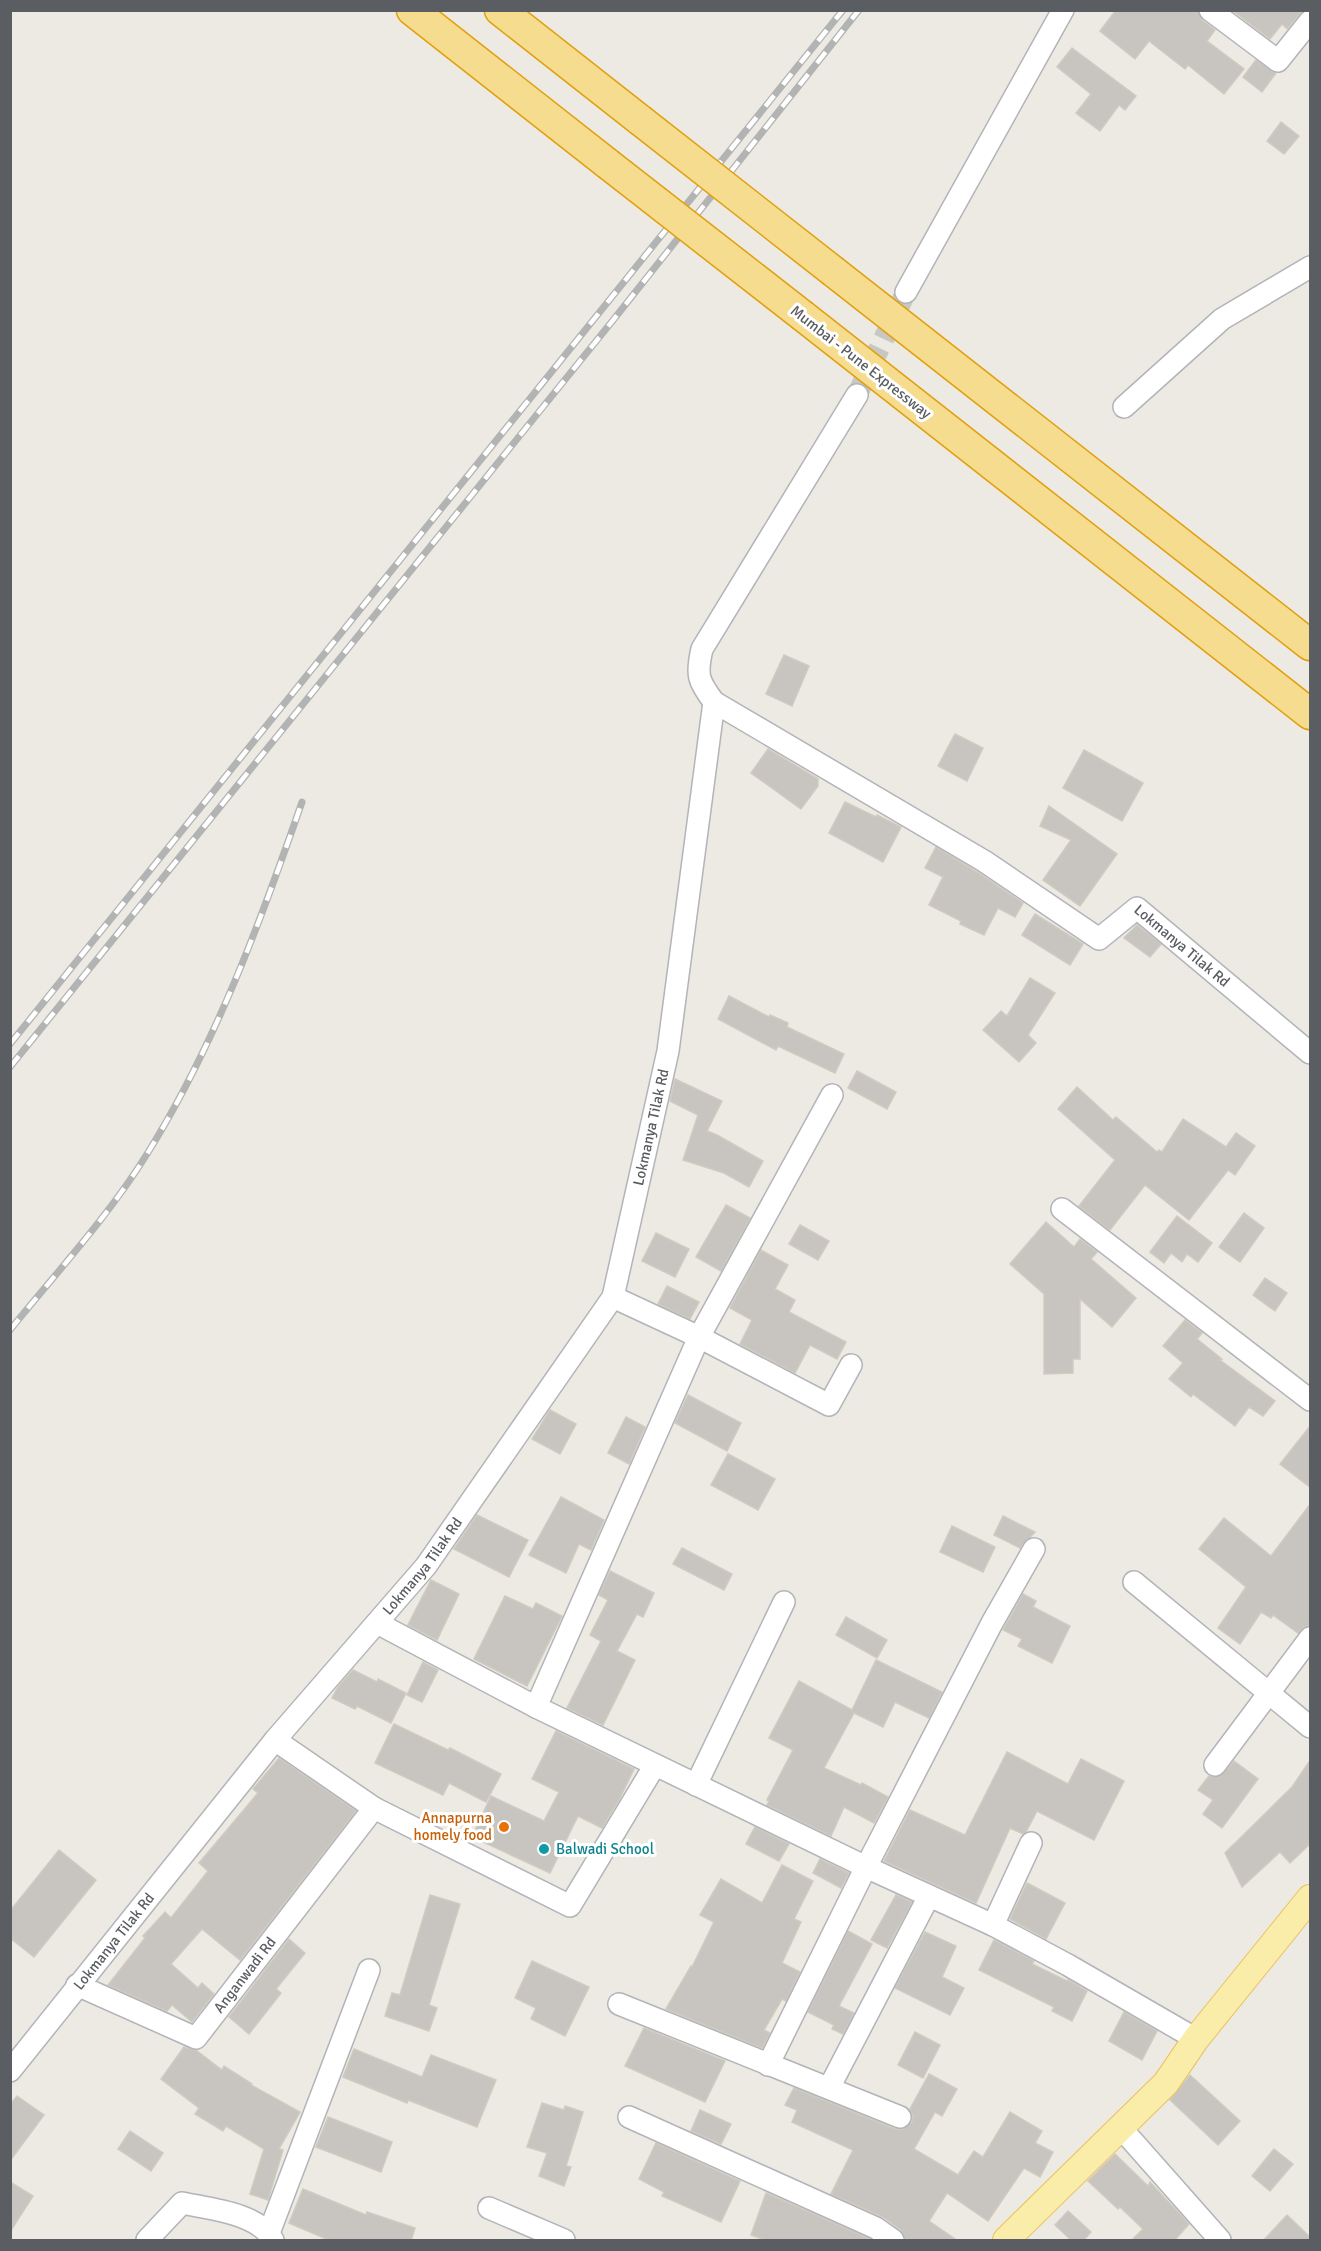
<svg xmlns="http://www.w3.org/2000/svg" width="1321" height="2251" viewBox="0 0 1321 2251" font-family="Signika,sans-serif">
<style>
.building{fill:#c8c4bf;stroke:#d0cbc0;stroke-width:1.5}
.lines{fill:none;stroke-linecap:round;stroke-linejoin:round}
.minor-tunnel{stroke:#c8c7c2;stroke-width:21;stroke-dasharray:21 10;stroke-linecap:butt}
.minor-casing{stroke:#b2b4b9;stroke-width:24}
.major-casing{stroke:#e9c25e;stroke-width:28}
.highway-casing{stroke:#e19f0d;stroke-width:33}
.minor{stroke:#fff;stroke-width:21}
.major{stroke:#faeda9;stroke-width:26}
.highway{stroke:#f6dc8e;stroke-width:30}
.rail-casing{stroke:#b2b3b3;stroke-width:7}
.rail{stroke:#fff;stroke-width:4.5;stroke-dasharray:14;stroke-linecap:butt}
.highway-bridge-casing{stroke:#e19f0d;stroke-width:33;stroke-linecap:butt}
.highway-bridge{stroke:#f6dc8e;stroke-width:30}
.food-dot{fill:#e8710a;stroke:#fff;stroke-width:2}
.culture-dot{fill:#0f9aa8;stroke:#fff;stroke-width:2}
.labels{text-anchor:middle;dominant-baseline:central;stroke-width:6;stroke-linejoin:round;paint-order:stroke}
.street-label{font-size:15px;fill:#5a5d62;stroke:#fff}
.food-label{font-size:15px;fill:#c56008;stroke:#fff;text-anchor:end}
.culture-label{font-size:15px;fill:#0d838f;stroke:#fff;text-anchor:start}
</style>
<rect width="100%" height="100%" fill="#eceae2"/>
<g class="building">
<polygon points="1116,10 1198,10 1202,20 1215,30 1207,41 1244,69 1224,94 1188,65 1185,69 1149,41 1135,59 1100,31"/>
<polygon points="1232,10 1303,10 1287,29 1282,24 1270,39"/>
<polygon points="1072,48 1136,96 1125,110 1119,105 1100,131 1076,113 1091,94 1057,67"/>
<polygon points="1256,60 1276,73 1262,92 1243,77"/>
<polygon points="1281,122 1299,136 1284,154 1267,141"/>
<polygon points="784,655 809,666 792,706 766,694"/>
<polygon points="955,734 983,748 967,781 938,766"/>
<polygon points="768,749 818,779 818,786 801,809 751,773"/>
<polygon points="1084,750 1143,783 1122,821 1063,788"/>
<polygon points="845,802 876,817 877,815 901,827 883,862 829,833"/>
<polygon points="1049,806 1117,854 1080,906 1043,880 1071,840 1040,826"/>
<polygon points="936,847 977,872 1023,903 1015,917 998,908 984,935 960,924 961,921 929,905 943,877 925,868"/>
<polygon points="1035,914 1083,944 1070,965 1022,935"/>
<polygon points="1137,925 1161,944 1150,957 1124,938"/>
<polygon points="1030,978 1055,993 1028,1035 1036,1043 1019,1062 983,1030 1001,1011 1007,1016"/>
<polygon points="729,996 769,1017 770,1015 788,1023 787,1027 844,1054 835,1073 778,1046 776,1050 718,1019"/>
<polygon points="857,1071 896,1092 887,1109 848,1088"/>
<polygon points="675,1079 722,1101 707,1131 717,1135 763,1161 749,1187 724,1173 683,1160 698,1115 670,1101"/>
<polygon points="1077,1087 1113,1120 1116,1117 1157,1152 1159,1150 1162,1152 1183,1119 1226,1147 1236,1133 1255,1146 1235,1175 1228,1170 1189,1220 1145,1185 1110,1230 1079,1206 1115,1160 1058,1109"/>
<polygon points="726,1205 750,1218 721,1271 696,1257"/>
<polygon points="1244,1213 1264,1228 1240,1262 1219,1247"/>
<polygon points="1177,1216 1212,1243 1198,1262 1187,1254 1182,1262 1171,1253 1164,1263 1150,1252"/>
<polygon points="1046,1222 1074,1247 1080,1239 1097,1252 1091,1259 1136,1298 1112,1327 1080,1299 1080,1359 1073,1359 1073,1373 1044,1374 1044,1294 1010,1264"/>
<polygon points="800,1225 829,1241 818,1260 789,1244"/>
<polygon points="656,1233 689,1249 675,1277 642,1261"/>
<polygon points="761,1250 788,1265 775,1289 795,1300 789,1312 846,1342 837,1359 810,1345 795,1373 740,1344 752,1320 730,1308"/>
<polygon points="1265,1278 1287,1293 1275,1311 1253,1295"/>
<polygon points="667,1286 699,1302 690,1319 658,1304"/>
<polygon points="1185,1320 1202,1333 1197,1339 1222,1359 1220,1360 1275,1401 1263,1416 1249,1407 1235,1426 1193,1394 1191,1397 1169,1379 1183,1363 1163,1346"/>
<polygon points="688,1395 741,1423 727,1451 675,1423"/>
<polygon points="550,1410 576,1424 560,1454 532,1439"/>
<polygon points="626,1417 645,1427 629,1464 608,1453"/>
<polygon points="1311,1425 1311,1488 1280,1464"/>
<polygon points="728,1454 775,1479 758,1510 711,1485"/>
<polygon points="561,1497 604,1520 591,1550 579,1544 566,1573 529,1555"/>
<polygon points="1311,1503 1311,1625 1304,1627 1298,1633 1273,1615 1271,1618 1261,1612 1240,1644 1218,1628 1246,1587 1199,1549 1224,1518 1271,1556"/>
<polygon points="477,1515 528,1540 509,1577 454,1549"/>
<polygon points="1003,1516 1035,1532 1020,1548 994,1535"/>
<polygon points="952,1526 995,1547 983,1572 940,1552"/>
<polygon points="682,1548 732,1574 724,1590 673,1564"/>
<polygon points="610,1571 654,1593 643,1617 637,1614 617,1651 635,1660 603,1725 567,1708 601,1641 590,1635 608,1600 599,1595"/>
<polygon points="431,1580 459,1594 437,1640 408,1625"/>
<polygon points="1023,1594 1036,1601 1033,1607 1070,1626 1052,1663 1018,1646 1022,1639 1003,1630"/>
<polygon points="505,1596 533,1609 536,1603 562,1616 527,1686 474,1659"/>
<polygon points="846,1617 887,1640 877,1658 836,1635"/>
<polygon points="876,1660 942,1692 929,1718 895,1702 883,1727 854,1713 824,1768 861,1785 862,1783 888,1797 874,1823 844,1807 831,1836 767,1805 769,1801 767,1800 793,1750 769,1738 799,1681 852,1710"/>
<polygon points="423,1662 438,1670 422,1702 407,1695"/>
<polygon points="353,1670 377,1682 378,1679 406,1693 391,1723 357,1706 355,1709 332,1698 338,1687"/>
<polygon points="394,1724 448,1750 450,1748 501,1774 486,1802 449,1783 443,1795 375,1763"/>
<polygon points="556,1731 634,1769 620,1798 602,1828 578,1816 550,1873 472,1837 491,1796 544,1821 559,1792 532,1779"/>
<polygon points="1007,1752 1068,1784 1081,1759 1124,1781 1094,1840 1037,1811 1026,1832 1023,1834 1010,1828 976,1903 884,1861 910,1810 965,1835"/>
<polygon points="279,1758 356,1811 240,1960 202,1929 171,1964 198,1988 202,1983 214,1994 192,2022 172,2005 167,2011 108,1985 145,1938 143,1936 165,1912 171,1918 208,1871 199,1863 258,1793 253,1789"/>
<polygon points="1311,1759 1311,1843 1290,1863 1280,1852 1242,1887 1225,1853 1292,1787"/>
<polygon points="1234,1761 1258,1779 1222,1828 1203,1814 1213,1800 1198,1790 1209,1776 1221,1776"/>
<polygon points="755,1827 789,1844 779,1861 746,1844"/>
<polygon points="59,1850 96,1880 34,1957 10,1938 10,1911"/>
<polygon points="820,1859 849,1873 841,1888 813,1873"/>
<polygon points="782,1865 813,1881 794,1919 801,1922 782,1963 800,1972 786,2001 782,1999 764,2030 770,2033 762,2048 666,2009 691,1966 692,1967 714,1922 700,1915 721,1879 762,1903"/>
<polygon points="1027,1883 1065,1903 1046,1939 1010,1919"/>
<polygon points="430,1895 460,1904 429,2005 437,2008 429,2031 385,2016 392,1993 400,1995"/>
<polygon points="896,1895 912,1902 887,1948 871,1940"/>
<polygon points="848,1931 872,1944 839,2006 854,2013 843,2034 832,2029 834,2025 808,2012"/>
<polygon points="925,1932 956,1946 942,1977 964,1988 950,2015 895,1988"/>
<polygon points="289,1939 305,1953 276,1989 281,1993 249,2034 229,2017"/>
<polygon points="994,1940 1034,1961 1032,1964 1067,1981 1068,1980 1087,1991 1072,2021 1052,2011 1054,2007 979,1970"/>
<polygon points="532,1961 589,1987 565,2036 531,2019 536,2008 515,1998"/>
<polygon points="1124,2012 1157,2031 1142,2060 1109,2041"/>
<polygon points="644,2028 725,2061 705,2102 625,2066"/>
<polygon points="915,2032 940,2045 923,2078 898,2065"/>
<polygon points="184,2047 197,2051 222,2070 224,2066 252,2084 251,2085 300,2112 279,2149 283,2150 268,2200 250,2194 264,2149 226,2126 223,2131 195,2114 199,2108 161,2079"/>
<polygon points="354,2049 422,2077 431,2055 496,2080 477,2127 408,2100 407,2103 343,2077"/>
<polygon points="929,2074 957,2089 942,2116 935,2112 914,2149 958,2175 974,2151 983,2157 1010,2112 1042,2131 1035,2143 1053,2152 1040,2177 1024,2168 988,2221 947,2193 929,2221 958,2241 906,2241 901,2230 883,2217 831,2194 853,2150 792,2122 797,2110 785,2105 794,2088 895,2129 902,2129 912,2122 913,2116 910,2109"/>
<polygon points="1190,2075 1240,2121 1218,2145 1170,2100"/>
<polygon points="17,2096 44,2115 10,2161 10,2105"/>
<polygon points="542,2103 564,2110 565,2106 583,2112 566,2166 571,2167 564,2186 539,2176 547,2153 527,2147"/>
<polygon points="700,2110 731,2124 721,2144 691,2131"/>
<polygon points="328,2117 392,2142 381,2172 316,2147"/>
<polygon points="130,2131 163,2153 151,2171 118,2149"/>
<polygon points="656,2143 740,2181 721,2222 662,2196 664,2192 639,2179"/>
<polygon points="1274,2149 1293,2164 1270,2191 1252,2176"/>
<polygon points="1115,2154 1148,2186 1150,2182 1189,2224 1174,2241 1131,2241 1143,2229 1120,2207 1118,2209 1088,2181"/>
<polygon points="10,2182 33,2196 10,2232"/>
<polygon points="303,2189 366,2215 367,2212 415,2228 411,2241 331,2241 289,2223"/>
<polygon points="766,2193 870,2239 872,2241 768,2241 751,2235"/>
<polygon points="1068,2211 1091,2232 1083,2241 1072,2241 1055,2225"/>
<polygon points="1287,2215 1311,2238 1311,2241 1263,2241"/>
</g>
<g class="lines">
<polyline class="minor-tunnel" points="857,395 906,292"/>
<defs>
<g id="minor">
<polyline points="1210,10 1278,61 1310,21"/>
<polyline points="906,292 1063,10"/>
<polyline points="1124,407 1222,319 1310,267"/>
<path d="M714,702C698,681 696,675 702,649L857,395"/>
<polyline points="1062,1209 1310,1400"/>
<polyline points="613,1297 699,1337 829,1405 851,1365"/>
<polyline points="1134,1582 1310,1727"/>
<polyline points="377,1623 536,1707 866,1867 993,1925 1068,1965 1196,2039"/>
<polyline points="536,1707 699,1337 832,1095"/>
<polyline points="275,1740 374,1808 570,1906 655,1765"/>
<polyline points="1215,1765 1310,1638"/>
<polyline points="696,1785 784,1602"/>
<polyline points="993,1925 1031,1843"/>
<path id="s1" d="M77,1985L196,2038L374,1808"/>
<polyline points="619,2004 900,2117"/>
<polyline points="768,2065 866,1867 992,1623 1034,1549"/>
<path id="s2" d="M10,2071L275,1740L426,1566L613,1297L668,1051L714,702L984,861L1099,939L1137,908L1310,1053"/>
<polyline points="829,2088 929,1896"/>
<polyline points="629,2117 876,2228 893,2240"/>
<polyline points="1121,2128 1220,2240"/>
<polyline points="489,2208 564,2240"/>
<polyline points="269,2233 369,1970"/>
<path d="M147,2240L182,2203C210,2209 258,2213 273,2240"/>
</g>
<polyline id="major" points="1006,2240 1166,2083 1196,2039 1310,1898"/>
<g id="highway">
<polyline points="412,10 608,164"/>
<polyline points="500,10 640,120"/>
<polyline points="834,272 1310,645"/>
<polyline points="803,316 1310,714"/>
</g>
</defs>
<use href="#minor" class="minor-casing"/>
<use href="#major" class="major-casing"/>
<use href="#highway" class="highway-casing"/>
<use href="#minor" class="minor"/>
<use href="#major" class="major"/>
<use href="#highway" class="highway"/>
<defs>
<g id="rail">
<polyline points="10,1044 843,10"/>
<polyline points="10,1067 614,319 859,10"/>
<path d="M10,1330C56,1273 108,1217 147,1154C215,1045 260,923 302,802"/>
</g>
</defs>
<use href="#rail" class="rail-casing"/>
<use href="#rail" class="rail"/>
<defs>
<g id="highway-bridge">
<polyline points="640,120 834,272"/>
<polyline points="608,164 803,316"/>
</g>
</defs>
<use href="#highway-bridge" class="highway-bridge-casing"/>
<use href="#highway-bridge" class="highway-bridge"/>
</g>
<circle class="food-dot" cx="504" cy="1827" r="6"/>
<circle class="culture-dot" cx="544" cy="1849" r="6"/>
<g class="labels">
<g class="street-label">
<text transform="translate(861 362) rotate(38)">Mumbai - Pune Expressway</text>
<text stroke="none"><textPath href="#s2" startOffset="2146">Lokmanya Tilak Rd</textPath></text>
<text stroke="none"><textPath href="#s2" startOffset="1156">Lokmanya Tilak Rd</textPath></text>
<text stroke="none"><textPath href="#s2" startOffset="652">Lokmanya Tilak Rd</textPath></text>
<text stroke="none"><textPath href="#s2" startOffset="166">Lokmanya Tilak Rd</textPath></text>
<text stroke="none"><textPath href="#s1" startOffset="210">Anganwadi Rd</textPath></text>
</g>
<g class="food-label">
<text x="492" y="1818">Annapurna<tspan x="492" dy="17">homely food</tspan></text>
</g>
<g class="culture-label">
<text x="556" y="1849">Balwadi School</text>
</g>
</g>
<rect width="1321" height="2251" fill="none" stroke="#5a5d62" stroke-width="24"/>
</svg>
